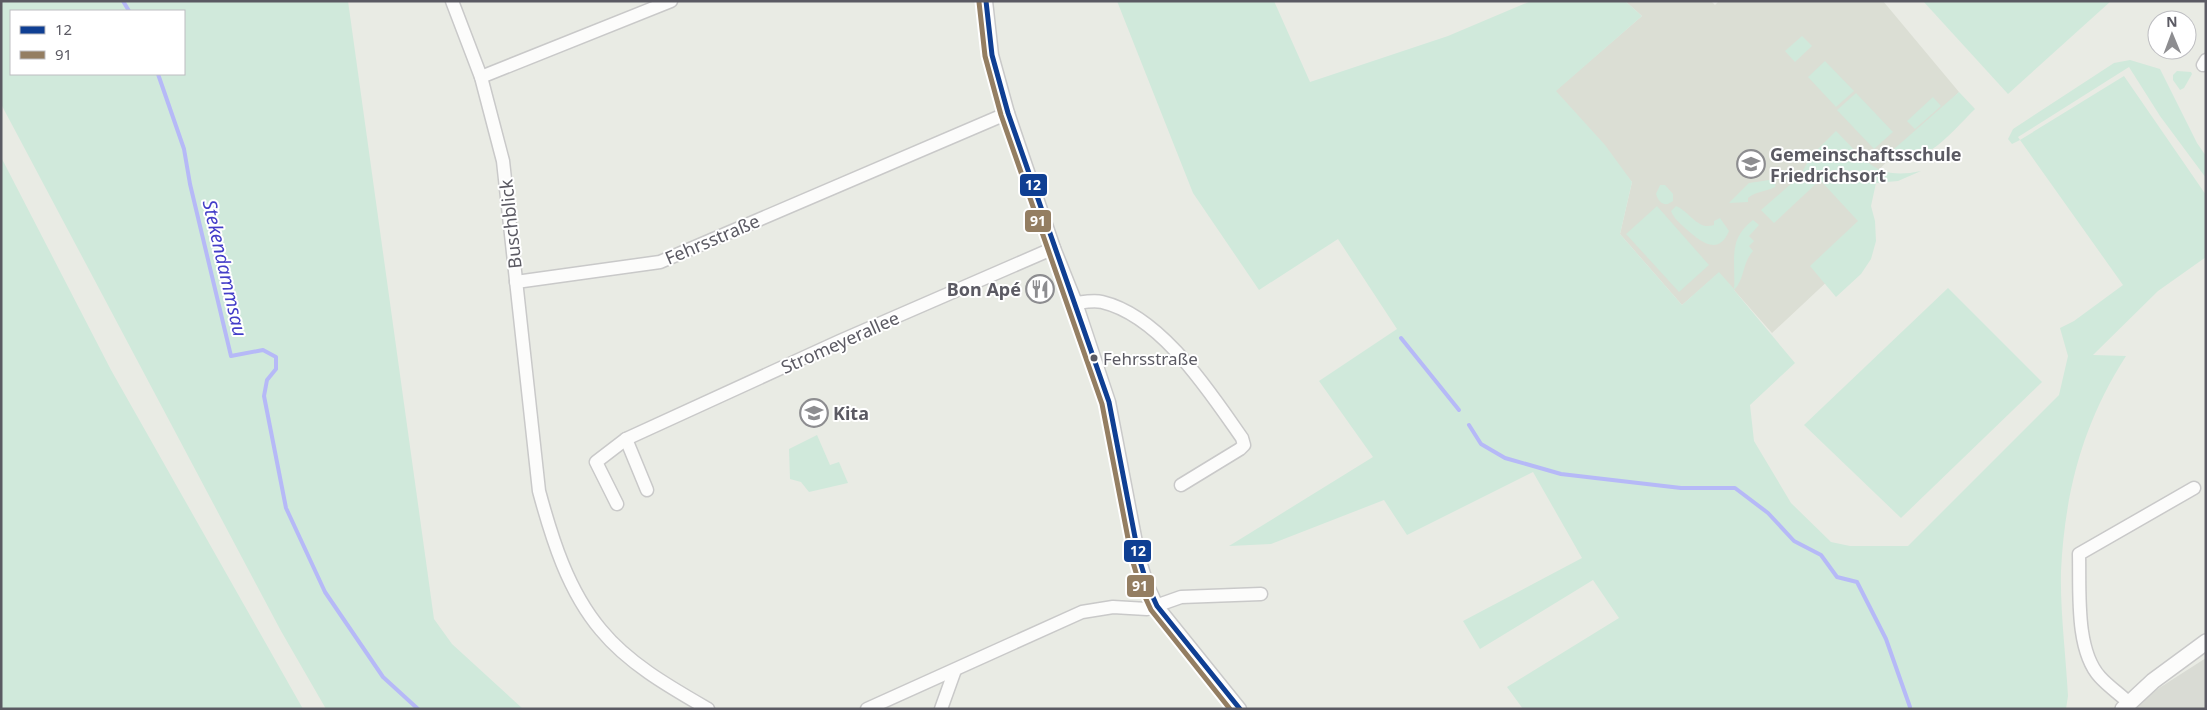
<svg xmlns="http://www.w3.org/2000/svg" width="2207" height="710" viewBox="0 0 2207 710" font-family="'Noto Sans',sans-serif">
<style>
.industrial{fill:#d9dbd4}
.education{fill:#dbded4}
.green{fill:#d0e9db;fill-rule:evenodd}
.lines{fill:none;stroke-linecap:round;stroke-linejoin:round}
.stream{stroke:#b6b9f7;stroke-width:4}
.minor-casing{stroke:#c9c9c9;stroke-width:15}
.tertiary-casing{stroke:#c9c9c9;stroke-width:18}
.minor{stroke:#fcfcfb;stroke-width:12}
.tertiary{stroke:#fcfcfb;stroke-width:15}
.bus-1-casing{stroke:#fff;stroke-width:9}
.bus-2-casing{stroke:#fff;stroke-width:9}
.bus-1{stroke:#0f3f93;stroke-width:5}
.bus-2{stroke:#947e62;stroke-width:5}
.bus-dot{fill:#5b5a63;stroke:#fff;stroke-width:2}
.labels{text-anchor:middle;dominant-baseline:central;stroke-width:4;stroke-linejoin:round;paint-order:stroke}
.bus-label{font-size:17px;fill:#5b5a63;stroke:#fff;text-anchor:start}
.poi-label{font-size:18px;font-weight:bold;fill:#5b5a63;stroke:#fff;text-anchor:start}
.street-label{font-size:18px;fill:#5b5a63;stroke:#fff}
.water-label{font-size:19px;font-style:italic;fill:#433dc8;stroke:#fff}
.line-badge{stroke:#fff;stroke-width:2}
.badge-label{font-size:14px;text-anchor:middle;font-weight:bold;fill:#fff}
</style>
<rect width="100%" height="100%" fill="#e9ebe4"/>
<polygon class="industrial" points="2206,658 2206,709 2136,709 2156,690"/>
<polygon class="education" points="1625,1 1711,1 1715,5 1719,1 1883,1 1959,92 1865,183 1870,229 1848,262 1772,333 1719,273 1682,305 1620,234 1632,182 1555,91 1642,16"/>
<g class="green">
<path d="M1,1H348L434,619L452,644L523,709H326L281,631L1,104ZM11,11H184V74H11Z"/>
<path d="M1117,1H1274L1310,82L1448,36L1531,1H1625L1642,16L1556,91L1605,145L1632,182L1620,234L1682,305L1719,272L1734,289C1736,260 1727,240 1753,220L1759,225L1749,236L1754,241L1749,246L1753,251C1742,263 1745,279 1734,290L1795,363L1750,405L1754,441L1791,503L1831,542L1850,546H1908L2059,395L2068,356L2060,328L2074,321L2123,285L2020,140L2012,144L2008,139L2013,129L2114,63L2130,60L2160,69L2197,143L2206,156V178L2160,116L2129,67L2018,137L2020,140L2124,76L2206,195V257L2158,291L2093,355L2126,356C2083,423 2065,491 2061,571C2060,611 2066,656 2068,696L2066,709H1523L1507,687L1619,618L1593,580L1480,649L1463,621L1582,558L1533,472L1407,535L1384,500L1271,544L1229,546L1373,457L1319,381L1397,329L1338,239L1259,290L1193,193Z"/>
<polygon points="1923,1 2111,1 2008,94"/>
<polygon points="1802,36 1812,46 1795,62 1785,51"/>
<polygon points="1825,61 1854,91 1836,107 1808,77"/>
<polygon points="2177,71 2191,72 2192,74 2184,88 2180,90 2173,80 2173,75"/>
<path d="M1959,92L1975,109C1954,129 1918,176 1886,156Z"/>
<polygon points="1856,93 1893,132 1874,149 1837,110"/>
<polygon points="1933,97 1941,106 1915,129 1907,121"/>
<path d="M1836,131C1865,160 1876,181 1921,171L1898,181L1876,183L1871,206L1875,221L1876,241L1871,259L1861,274L1836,297L1810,266L1858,221L1820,180L1774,223L1761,210L1800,176L1811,156Z"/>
<polygon points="1,157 111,370 303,709 1,709"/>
<path d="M1776,179L1775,187C1766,192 1756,191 1748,198V202L1729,203L1749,183Z"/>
<path d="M1660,185H1665L1673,194V201L1668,204C1661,205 1658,200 1656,194Z"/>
<polygon points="1657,206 1709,265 1679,292 1626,234"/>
<path d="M1676,206C1689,211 1698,231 1714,225V221L1720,218L1729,231C1718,257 1700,241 1686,229C1680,223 1674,219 1671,211Z"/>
<polygon points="1948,288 2042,382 1901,518 1804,425"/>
<polygon points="817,435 830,465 839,462 848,483 809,492 801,482 790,479 789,449"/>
</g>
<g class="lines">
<g class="stream">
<polyline points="123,1 129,11"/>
<polyline points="158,74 184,149 190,184 231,356 263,350 276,357 276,369 267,380 264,396 286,508 325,592 383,677 418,709"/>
<polyline points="1401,338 1459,410"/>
<polyline points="1469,425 1481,444 1505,458 1561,474 1681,488 1735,488 1768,513 1794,541 1821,555 1837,577 1857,582 1886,639 1910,707"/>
</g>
<defs>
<g id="minor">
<path d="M452,1L481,77L503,161L539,491C552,539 568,591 601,630C629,664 670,687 708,709"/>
<polyline points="986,1 992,55 1008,113 1054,248 1076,303 1109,402 1139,558 1147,584 1157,606 1240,709"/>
<polyline points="2203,65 2206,60"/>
<polyline points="481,77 671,1"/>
<polyline points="516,282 660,262 1008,113"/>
<path d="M1076,303C1084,302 1094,300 1102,302C1161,316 1209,391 1242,438L1244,445L1240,449L1181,485"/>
<polyline points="626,439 647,490"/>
<polyline points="617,504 596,462 626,439 840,341 1054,248"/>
<path d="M2129,703C2120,694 2109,687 2100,677C2075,650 2080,590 2079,554L2194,488"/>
<polyline points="867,709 1082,612 1113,607 1147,609 1181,597 1261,594"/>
<polyline points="941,709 955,670"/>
</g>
<polyline id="tertiary" points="2123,709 2153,681 2206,642"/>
</defs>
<use href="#minor" class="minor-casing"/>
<use href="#tertiary" class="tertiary-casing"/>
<use href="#minor" class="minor"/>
<use href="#tertiary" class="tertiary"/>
<defs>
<polyline id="bus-1" points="986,1 992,55 1008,113 1109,402 1139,558 1147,584 1157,606 1240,709"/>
<polyline id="bus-2" points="979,2 985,56 1001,115 1102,404 1132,559 1140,586 1151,610 1230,709"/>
</defs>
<use href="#bus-1" class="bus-1-casing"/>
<use href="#bus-2" class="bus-2-casing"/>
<use href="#bus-1" class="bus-1"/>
<use href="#bus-2" class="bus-2"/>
</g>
<defs>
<symbol id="school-ring" viewBox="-11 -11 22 22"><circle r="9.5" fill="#fff" stroke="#8d8d90" stroke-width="1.5"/><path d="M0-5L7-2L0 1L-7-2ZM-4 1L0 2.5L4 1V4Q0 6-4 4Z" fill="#8d8d90"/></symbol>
<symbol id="restaurant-ring" viewBox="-11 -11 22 22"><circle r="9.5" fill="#fff" stroke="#8d8d90" stroke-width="1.5"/><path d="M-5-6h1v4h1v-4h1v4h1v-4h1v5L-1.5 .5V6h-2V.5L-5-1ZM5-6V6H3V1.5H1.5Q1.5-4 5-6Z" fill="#8d8d90"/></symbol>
</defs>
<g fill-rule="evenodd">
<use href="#school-ring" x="1735" y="148" width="32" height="32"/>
<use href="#restaurant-ring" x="1024" y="273" width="32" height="32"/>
<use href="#school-ring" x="798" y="397" width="32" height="32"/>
</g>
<circle class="bus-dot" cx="1094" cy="358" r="4.5"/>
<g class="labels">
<g class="bus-label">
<text x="1103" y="358">Fehrsstraße</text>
</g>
<g class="poi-label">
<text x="1770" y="154">Gemeinschaftsschule<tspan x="1770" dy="21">Friedrichsort</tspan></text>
<text x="1021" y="289" text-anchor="end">Bon Apé</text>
<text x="833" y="413">Kita</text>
</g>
<g class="street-label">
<text transform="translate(510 224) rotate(-96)">Buschblick</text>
<text transform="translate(712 239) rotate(-23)">Fehrsstraße</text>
<text transform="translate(840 342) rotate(-24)">Stromeyerallee</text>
</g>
<g class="water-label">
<text transform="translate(225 268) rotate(77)">Stekendammsau</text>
</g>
</g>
<g class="line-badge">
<rect x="1019" y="173" width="29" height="24" rx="5" fill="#0f3f93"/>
<rect x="1024" y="209" width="28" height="24" rx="5" fill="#947e62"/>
<rect x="1123" y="539" width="29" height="24" rx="5" fill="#0f3f93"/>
<rect x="1126" y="574" width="29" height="24" rx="5" fill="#947e62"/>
</g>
<g class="badge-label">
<text x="1033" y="190">12</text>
<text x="1038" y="226">91</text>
<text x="1138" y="556">12</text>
<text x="1140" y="591">91</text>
</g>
<rect width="2207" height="710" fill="none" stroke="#5b5a63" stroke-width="5"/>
<rect x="10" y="10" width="175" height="65" fill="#ffffff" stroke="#bdbdc1"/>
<rect x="20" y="26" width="25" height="8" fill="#0f3f93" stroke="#bdbdc1"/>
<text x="55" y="35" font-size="15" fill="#5b5a63">12</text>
<rect x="20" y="51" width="25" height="8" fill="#947e62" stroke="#bdbdc1"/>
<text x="55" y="60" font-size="15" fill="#5b5a63">91</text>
<g transform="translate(2172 35) rotate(359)"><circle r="24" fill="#ffffff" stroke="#bdbdc1"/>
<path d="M0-4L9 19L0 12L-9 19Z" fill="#8d8d90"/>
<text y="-8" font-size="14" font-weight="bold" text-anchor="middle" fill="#5b5a63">N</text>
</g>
</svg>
